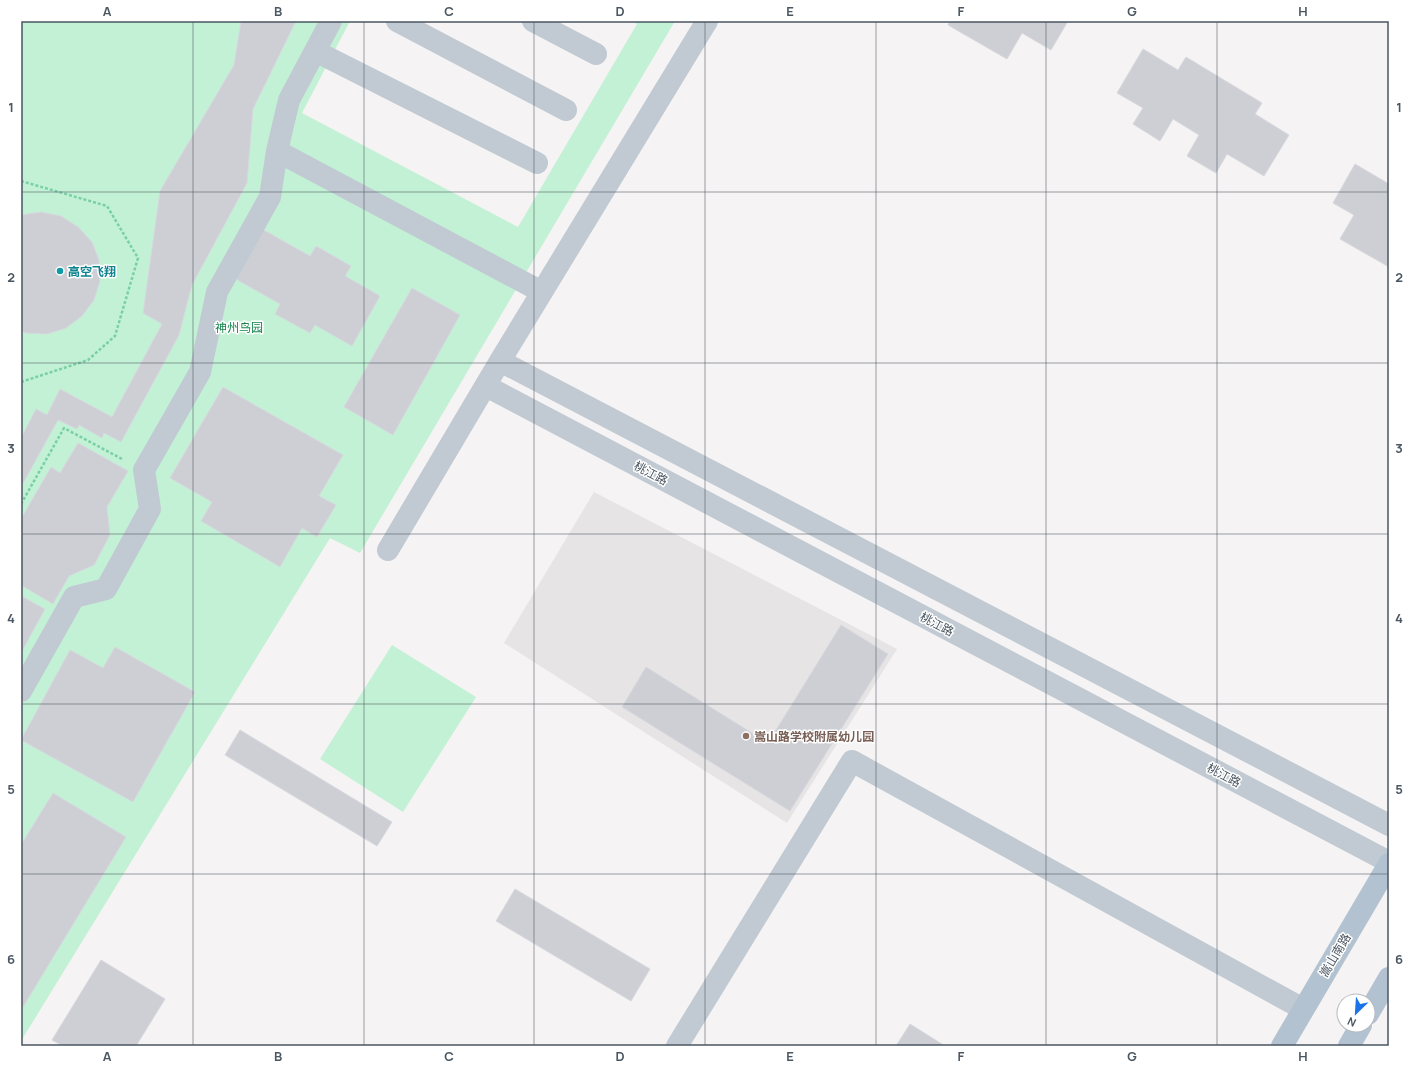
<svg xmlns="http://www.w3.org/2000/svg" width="1410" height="1067" font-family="Manrope,'Noto Sans SC',sans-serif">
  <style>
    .education { fill: #e6e4e5 }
    .green { fill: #c3f1d5 }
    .building { fill: #cdcfd5; stroke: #d7d9de }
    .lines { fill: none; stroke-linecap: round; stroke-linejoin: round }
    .path { stroke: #7ad0a6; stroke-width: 2.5; stroke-dasharray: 3 2; stroke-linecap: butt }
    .minor { stroke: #c1cad2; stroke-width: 22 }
    .major { stroke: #b3c2d1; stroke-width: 22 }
    .grid { fill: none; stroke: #4a5661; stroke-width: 1; stroke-opacity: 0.55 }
    .culture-dot { fill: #0f9aa8; stroke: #fff; stroke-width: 1.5 }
    .education-dot { fill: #8d6e63; stroke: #fff; stroke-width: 1.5 }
    .labels { text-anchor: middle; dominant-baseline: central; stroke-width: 3; stroke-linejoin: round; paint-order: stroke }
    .culture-label { font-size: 12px; font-weight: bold; fill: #0d838f; stroke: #fff; text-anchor: start }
    .park-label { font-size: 12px; fill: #17864f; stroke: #fff }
    .street-label { font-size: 12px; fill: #4a5661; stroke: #fff }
    .education-label { font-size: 12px; font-weight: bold; fill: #785e54; stroke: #fff; text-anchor: start }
    .neatline { fill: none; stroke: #4a5661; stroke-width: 1.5 }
    .grid-label { font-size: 13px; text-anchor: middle; font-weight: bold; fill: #4a5661 }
  </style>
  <rect width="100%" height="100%" fill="#f5f3f3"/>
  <path class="education" d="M594 492 897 649 787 823 504 643Z"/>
  <path class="green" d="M21 21H350L302 113 518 227 637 24 632 21H675L360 553 330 538 21 1041Z
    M392 645 476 697 403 812 320 759Z"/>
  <path class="building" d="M241 21H296L253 109 247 183 192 285 179 335 121 442 104 433 102 438 79 425 77 429 58 420 21 487V438L36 409 47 415 60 389 112 417 162 324 143 313 160 191 234 65Z
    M950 21H1068L1051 50 1022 33 1007 59 948 25Z
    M1143 49 1178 70 1186 57 1262 103 1255 114 1289 135 1264 176 1227 154 1216 173 1187 156 1199 135 1173 119 1160 141 1133 124 1143 108 1117 93Z
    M1355 164 1389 184V267L1340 239 1354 215 1333 203Z
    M41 212 61 216 78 227 92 242 99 260 100 281 94 300 82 316 66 328 47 334 26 333 21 331V215Z
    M262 229 310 256 316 246 351 266 345 276 380 296 352 346 315 325 310 333 275 314 280 304 234 278Z
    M412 288 460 315 393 435 344 407Z
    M223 387 343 455 319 496 336 505 317 537 302 528 280 567 201 521 212 502 170 478Z
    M78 443 128 471 107 507 110 535 94 565 69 576 53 604 21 585V519L51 467 60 473Z
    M21 596 45 609 21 653Z
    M841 625 888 654 790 811 622 707 646 667 768 743Z
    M115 647 195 692 133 802 21 740 70 650 103 668Z
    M240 730 392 822 377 846 225 755Z
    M53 793 126 837 23 1007 21 1005V845Z
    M515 889 650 969 631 1001 496 921Z
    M101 960 165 999 136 1046H63L52 1040Z
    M910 1024 945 1046H896Z"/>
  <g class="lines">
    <path class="path" d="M21 181 107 206 138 258 115 336 88 360 21 382
      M21 504 64 428 122 459"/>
    <path class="minor" d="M397 21 566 110
      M533 21 596 54
      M315 51 537 163
      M277 151 542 292
      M500 361 1389 825
      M486 386 1389 862
      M388 550 500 361 707 21
      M21 691 74 597 106 589 150 509 144 470 200 372 217 292 270 197 277 151 289 100 331 21
      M677 1046 852 761 1303 1009"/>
    <path class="major" d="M1368 1014 1389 978
      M1282 1046 1389 864
      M1349 1046 1361 1025"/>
  </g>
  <path class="grid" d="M193 21V1046M364 21V1046M534 21V1046M705 21V1046M876 21V1046M1046 21V1046M1217 21V1046M21 192H1389M21 363H1389M21 534H1389M21 704H1389M21 874H1389"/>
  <circle class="culture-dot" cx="60" cy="271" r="4"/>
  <circle class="education-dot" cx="746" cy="736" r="4"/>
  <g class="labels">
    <g class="culture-label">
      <text x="68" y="271">高空飞翔</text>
    </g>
    <g class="park-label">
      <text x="239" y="327">神州鸟园</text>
    </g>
    <g class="street-label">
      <text transform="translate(651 473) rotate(28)">桃江路</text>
      <text transform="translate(937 624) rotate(28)">桃江路</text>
      <text transform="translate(1224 775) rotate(28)">桃江路</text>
      <text transform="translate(1335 955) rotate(-59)">嵩山南路</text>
    </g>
    <g class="education-label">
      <text x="754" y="736">嵩山路学校附属幼儿园</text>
    </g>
  </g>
  <rect width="1410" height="1067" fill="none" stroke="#ffffff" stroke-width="44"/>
  <g transform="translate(1356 1013) rotate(205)"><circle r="19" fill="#ffffff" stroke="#b7bbc0"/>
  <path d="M0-3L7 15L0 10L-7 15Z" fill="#1a73e8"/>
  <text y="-6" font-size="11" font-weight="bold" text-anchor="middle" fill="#4a5661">N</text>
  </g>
  <rect x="22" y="22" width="1366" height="1023" class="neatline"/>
  <g class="grid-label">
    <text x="107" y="16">A</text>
    <text x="278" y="16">B</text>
    <text x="449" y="16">C</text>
    <text x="620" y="16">D</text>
    <text x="790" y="16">E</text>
    <text x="961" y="16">F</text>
    <text x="1132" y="16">G</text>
    <text x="1303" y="16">H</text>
    <text x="11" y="112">1</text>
    <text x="1399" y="112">1</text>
    <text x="11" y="282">2</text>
    <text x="1399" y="282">2</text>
    <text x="11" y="453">3</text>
    <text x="1399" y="453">3</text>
    <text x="11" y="623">4</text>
    <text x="1399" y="623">4</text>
    <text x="11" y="794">5</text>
    <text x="1399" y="794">5</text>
    <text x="11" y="964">6</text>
    <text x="1399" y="964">6</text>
    <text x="107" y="1061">A</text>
    <text x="278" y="1061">B</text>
    <text x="449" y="1061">C</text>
    <text x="620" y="1061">D</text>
    <text x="790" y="1061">E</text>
    <text x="961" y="1061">F</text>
    <text x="1132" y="1061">G</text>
    <text x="1303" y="1061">H</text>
  </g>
</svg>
